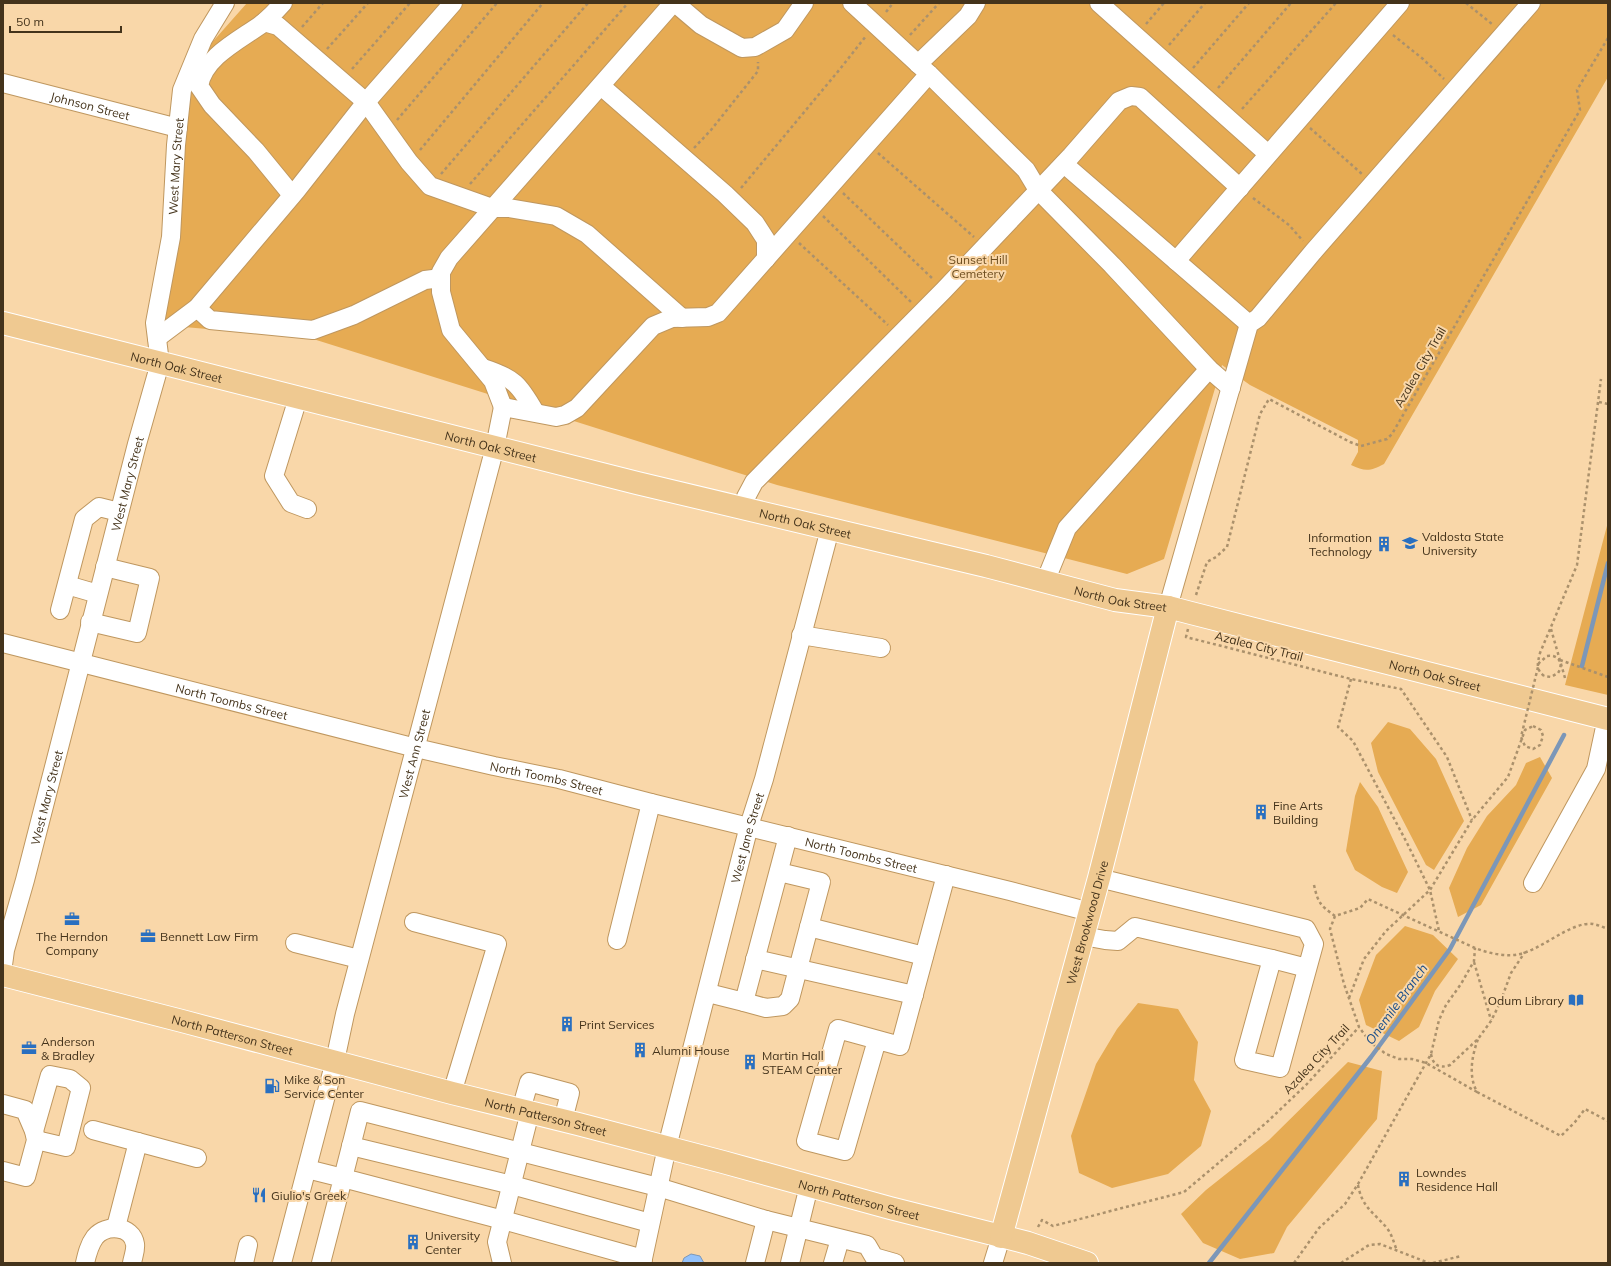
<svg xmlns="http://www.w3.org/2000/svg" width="1611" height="1266" font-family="Mulish,sans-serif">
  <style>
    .green { fill: #e6ab53 }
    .water { fill: #94c2fb; stroke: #7c97b8 }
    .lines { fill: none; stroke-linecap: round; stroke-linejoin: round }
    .stream { stroke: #7c97b8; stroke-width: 4.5 }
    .minor-casing { stroke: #bf975f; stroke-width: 20 }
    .major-casing { stroke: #fff; stroke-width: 24 }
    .path { stroke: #ab916c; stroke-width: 2.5; stroke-dasharray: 3 3; stroke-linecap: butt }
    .minor { stroke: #fff; stroke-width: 18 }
    .major { stroke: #efc991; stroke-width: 22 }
    .path-bridge { stroke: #ab916c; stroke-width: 2.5; stroke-dasharray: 3 3; stroke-linecap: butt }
    .labels { text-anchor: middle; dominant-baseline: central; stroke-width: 4; stroke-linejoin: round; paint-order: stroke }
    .street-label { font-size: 12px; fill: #44331b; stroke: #f9d7a9 }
    .park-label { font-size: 12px; fill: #6e4e20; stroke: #f9d7a9 }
    .poi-label { font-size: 12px; fill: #44331b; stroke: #f9d7a9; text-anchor: start }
    .water-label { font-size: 13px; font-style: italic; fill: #1a4e8a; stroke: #f9d7a9 }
  </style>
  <rect width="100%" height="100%" fill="#f9d7a9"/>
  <path class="green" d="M247 3H1608V77L1384 464C1371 471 1365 472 1351 465L1358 452V440L1250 385 1222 365 1164 559 1127 574 777 485 310 338 161 325 178 228 190 90 208 47Z
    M1608 522V695L1565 685Z
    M1388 722 1410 729 1436 759 1464 821 1434 870 1426 865 1378 772 1371 743Z
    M1540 757 1552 778 1481 905 1458 917 1449 888 1467 848 1487 816 1516 785 1526 763Z
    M1360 782 1378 807 1408 872 1397 893 1382 887 1355 870 1346 851 1355 796Z
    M1405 926 1433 935 1458 959 1435 991 1419 1027 1399 1041 1366 1025 1359 1000 1376 955Z
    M1138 1003 1178 1009 1198 1042 1194 1080 1211 1111 1201 1146 1168 1174 1112 1188 1079 1173 1071 1136 1096 1064 1117 1029Z
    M1348 1062 1382 1071 1377 1119 1287 1227 1274 1253 1240 1259 1203 1243 1181 1214 1206 1190 1269 1140Z"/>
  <path class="water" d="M691 1254 700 1256 704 1263H682L684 1258Z"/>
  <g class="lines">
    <path class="stream" d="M1582 666 1608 563
      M1209 1263 1371 1057 1450 949 1564 735"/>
    <g class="minor-casing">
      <g id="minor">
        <path d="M283 3C277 10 270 17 263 23 242 39 204 56 199 86L212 105 256 151 292 195"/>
        <path d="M675 3 701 25 742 48 755 47 785 30 804 3"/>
        <path d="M1099 3 1268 154"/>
        <path d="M264 22 278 26 366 102 409 162 430 186 492 208H509L556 216 587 234 682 318"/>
        <path d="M918 64 968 16 976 3"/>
        <path d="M929 74 1026 170 1038 190 1112 265 1209 369 1231 388"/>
        <path id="s1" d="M3 83 178 128"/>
        <path d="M601 86 725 194 755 223 766 240V259"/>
        <path d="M1064 164 1249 324"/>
        <path d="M1176 261 1400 3"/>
        <path d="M197 308 210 320 313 330 354 315 425 280 441 278"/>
        <path d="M157 338 197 308 296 191 366 102 453 3"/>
        <path d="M483 368C514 378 519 384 535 412"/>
        <path d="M298 398 274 476 291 503 307 509"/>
        <path d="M503 407 493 381 451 330 441 292V272L449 258 673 3"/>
        <path d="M743 508 746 497 754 482 944 290 1071 156 1119 101 1131 96 1140 97 1240 188"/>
        <path d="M1045 582 1067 528 1209 369"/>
        <path d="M67 585 98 594"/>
        <path d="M1168 607 1249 324 1258 318 1313 252 1531 3"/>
        <path d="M60 610 84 519 99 507 119 512"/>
        <path d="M90 622 137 633 150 578 105 567"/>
        <path d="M801 635 881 648"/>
        <path id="s2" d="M3 643 416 748 494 766 559 779 651 803 1010 891 1090 912"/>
        <path d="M779 872 821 882 809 927 924 956"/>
        <path d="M1533 883 1596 769 1607 718"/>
        <path d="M414 922 497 944 452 1093"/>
        <path d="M1083 936 1105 940 1118 941 1135 927 1272 959 1244 1060 1280 1068 1314 944 1306 929 1099 878"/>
        <path d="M617 940 651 803"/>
        <path d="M295 943 359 959"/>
        <path d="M755 959 914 995"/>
        <path d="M1272 959 1307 968"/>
        <path id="s3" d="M3 965 5 950 25 880 137 444 160 363 155 323 171 237 176 145 182 90 203 39 225 3"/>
        <path d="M708 993 744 1002 788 836"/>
        <path d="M744 1002 766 1008 783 1006 790 999 809 927"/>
        <path d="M877 1040 845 1151 806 1141 838 1029 900 1046 946 875"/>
        <path d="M3 1104 25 1110 34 1131 36 1140 26 1177 3 1171"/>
        <path d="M521 1110 529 1082 570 1093 563 1120"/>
        <path d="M93 1130 197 1158"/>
        <path d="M34 1131 50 1075 70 1079 81 1088 66 1147 36 1140"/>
        <path d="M351 1146 512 1185 650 1223"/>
        <path d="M307 1169 343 1178 321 1263"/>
        <path d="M116 1227 138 1142"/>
        <path d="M643 1259 503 1220 343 1178 360 1111 658 1187 766 1220 867 1245 874 1257 895 1263"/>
        <path d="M85 1263C87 1254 89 1245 95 1237 106 1224 132 1225 135 1244 136 1250 133 1257 132 1263"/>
        <path d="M244 1263 248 1245"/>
        <path id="s4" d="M282 1263 335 1061 345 1014 495 447 503 407 556 417 565 415 577 408 653 326 672 318 708 317 718 313 929 74 852 3"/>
        <path d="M502 1263 497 1242 530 1112"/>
        <path id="s5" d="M642 1263 667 1147 749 826 764 779 830 529"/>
        <path d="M755 1263 766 1220"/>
        <path d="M790 1263 809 1186"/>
        <path d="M833 1263 840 1239"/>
        <path d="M993 1263 1001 1237"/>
      </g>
    </g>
    <g class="major-casing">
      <g id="major">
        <path id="s6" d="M3 323 637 483 986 566 1115 600 1168 607 1191 613 1608 719"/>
        <path id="s7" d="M3 975 182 1021 452 1093 578 1124 723 1162 890 1208 1028 1243 1087 1263"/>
        <path id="s8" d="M1001 1237 1099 878 1168 607"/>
      </g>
    </g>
    <path class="path" d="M1466 3 1492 24
      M886 12 893 3
      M1146 24 1164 3
      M302 27 323 3
      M910 35 939 3
      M1393 35 1423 59 1444 79
      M1169 45 1205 3
      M327 49 368 3
      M1193 68 1249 3
      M352 69 410 3
      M1218 88 1291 3
      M1242 109 1336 3
      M397 120 497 3
      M1310 128 1362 174
      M694 148 711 130 758 71V62
      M420 150 543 3
      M878 153 974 237
      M441 174 588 3
      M470 184 628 3
      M741 188 840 69 866 36
      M843 193 934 280
      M1253 198 1289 225 1303 241
      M823 216 911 302
      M799 243 888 325
      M1599 402 1608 404
      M1196 595 1207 562 1216 557 1227 547 1260 414 1269 399 1350 442 1361 446 1387 439 1392 434 1580 110 1577 90 1608 38
      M1188 629 1186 637 1351 679 1401 689 1447 757 1472 820
      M1551 629 1565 678
      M1560 660 1608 677
      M1544 676C1535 669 1538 662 1540 653L1577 565 1601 379
      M1351 679 1338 727 1353 741 1407 843 1430 890 1439 931
      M1314 885C1318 903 1320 905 1335 916L1360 908 1368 899 1475 948C1488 953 1501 956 1515 955 1540 952 1570 921 1593 924 1598 925 1603 927 1608 929
      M1335 916 1330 929 1344 984 1359 1027 1370 1042 1386 1054 1399 1059H1412L1426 1063 1477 1092C1468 1075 1472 1056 1478 1039
      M1474 962 1491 1020
      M1349 998 1364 959 1386 931 1430 890 1472 820 1508 777 1525 730 1533 726
      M1431 1054C1433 1065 1439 1069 1450 1065L1478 1039 1491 1021 1500 1003 1511 973 1525 952
      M1477 1092 1561 1136 1575 1122 1585 1109 1608 1121
      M1358 1185C1362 1207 1373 1212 1387 1228 1392 1235 1394 1243 1397 1251
      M1038 1227 1042 1220 1053 1226 1184 1192 1266 1123 1306 1085 1359 1027
      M1294 1263 1319 1228 1345 1204 1358 1184 1431 1054 1439 1020 1446 1005 1461 984 1474 961 1475 948
      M1341 1263 1369 1245 1380 1244 1429 1263
      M1433 1263 1461 1256"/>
    <use href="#minor" class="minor"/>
    <use href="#major" class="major"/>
    <path class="path-bridge" d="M1533 726 1541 730 1543 736 1540 745 1533 749 1525 746 1521 737 1539 663 1547 656C1559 654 1564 664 1558 673L1551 677 1544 676"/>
  </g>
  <defs>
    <g id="university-bare" transform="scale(1.2)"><path d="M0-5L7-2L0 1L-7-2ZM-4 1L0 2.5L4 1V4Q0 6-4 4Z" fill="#296fc0" stroke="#f9d7a9" stroke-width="2.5" paint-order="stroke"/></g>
    <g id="building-bare" transform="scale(1.2)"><path d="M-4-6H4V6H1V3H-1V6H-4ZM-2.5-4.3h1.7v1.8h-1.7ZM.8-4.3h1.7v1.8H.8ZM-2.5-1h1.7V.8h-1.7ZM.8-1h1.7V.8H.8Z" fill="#296fc0" stroke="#f9d7a9" stroke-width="2.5" paint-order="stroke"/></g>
    <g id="office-bare" transform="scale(1.2)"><path d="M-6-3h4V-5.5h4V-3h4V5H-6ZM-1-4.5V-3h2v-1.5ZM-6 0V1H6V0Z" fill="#296fc0" stroke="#f9d7a9" stroke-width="2.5" paint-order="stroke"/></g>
    <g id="library-bare" transform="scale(1.2)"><path d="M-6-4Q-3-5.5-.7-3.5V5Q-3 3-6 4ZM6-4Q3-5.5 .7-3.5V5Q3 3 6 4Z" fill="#296fc0" stroke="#f9d7a9" stroke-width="2.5" paint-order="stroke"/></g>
    <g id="fuel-bare" transform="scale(1.2)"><path d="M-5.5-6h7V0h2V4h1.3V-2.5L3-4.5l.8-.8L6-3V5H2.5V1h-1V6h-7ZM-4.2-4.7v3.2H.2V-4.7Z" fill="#296fc0" stroke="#f9d7a9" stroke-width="2.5" paint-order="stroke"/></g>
    <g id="restaurant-bare" transform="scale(1.2)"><path d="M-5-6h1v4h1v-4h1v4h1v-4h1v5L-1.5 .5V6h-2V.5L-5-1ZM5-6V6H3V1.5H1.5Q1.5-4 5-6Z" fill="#296fc0" stroke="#f9d7a9" stroke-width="2.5" paint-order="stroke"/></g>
  </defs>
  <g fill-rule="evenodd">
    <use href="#university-bare" x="1410" y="543"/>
    <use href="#building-bare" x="1384" y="544"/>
    <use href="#building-bare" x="1261" y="812"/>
    <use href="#office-bare" x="72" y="919"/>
    <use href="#office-bare" x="148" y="936"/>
    <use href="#library-bare" x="1576" y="1000"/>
    <use href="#building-bare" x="567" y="1024"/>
    <use href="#office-bare" x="29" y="1048"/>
    <use href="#building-bare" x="640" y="1050"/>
    <use href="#building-bare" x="750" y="1062"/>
    <use href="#fuel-bare" x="272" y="1086"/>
    <use href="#building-bare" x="1404" y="1179"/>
    <use href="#restaurant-bare" x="259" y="1195"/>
    <use href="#building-bare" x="413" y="1242"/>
  </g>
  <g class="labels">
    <g class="street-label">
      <text stroke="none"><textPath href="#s1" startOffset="90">Johnson Street</textPath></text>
      <text stroke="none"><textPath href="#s3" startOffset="821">West Mary Street</textPath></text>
      <text stroke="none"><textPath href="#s6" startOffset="179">North Oak Street</textPath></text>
      <text transform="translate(1420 367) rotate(-60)">Azalea City Trail</text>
      <text stroke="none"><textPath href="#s6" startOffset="503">North Oak Street</textPath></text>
      <text stroke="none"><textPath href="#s3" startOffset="497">West Mary Street</textPath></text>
      <text stroke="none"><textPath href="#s6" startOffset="827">North Oak Street</textPath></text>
      <text stroke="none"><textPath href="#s6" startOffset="1151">North Oak Street</textPath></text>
      <text transform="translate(1259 646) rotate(14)">Azalea City Trail</text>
      <text stroke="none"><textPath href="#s6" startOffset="1475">North Oak Street</textPath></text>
      <text stroke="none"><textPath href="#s2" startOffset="236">North Toombs Street</textPath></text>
      <text stroke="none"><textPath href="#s4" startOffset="526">West Ann Street</textPath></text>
      <text stroke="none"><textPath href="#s2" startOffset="560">North Toombs Street</textPath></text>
      <text stroke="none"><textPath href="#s3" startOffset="173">West Mary Street</textPath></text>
      <text stroke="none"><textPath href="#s5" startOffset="438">West Jane Street</textPath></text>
      <text stroke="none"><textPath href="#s2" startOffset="884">North Toombs Street</textPath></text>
      <text stroke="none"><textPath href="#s8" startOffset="326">West Brookwood Drive</textPath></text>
      <text stroke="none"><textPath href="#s7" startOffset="237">North Patterson Street</textPath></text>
      <text transform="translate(1316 1059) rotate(-47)">Azalea City Trail</text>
      <text stroke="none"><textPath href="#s7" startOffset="561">North Patterson Street</textPath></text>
      <text stroke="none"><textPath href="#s7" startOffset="885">North Patterson Street</textPath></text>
    </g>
    <g class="park-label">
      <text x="978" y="259">Sunset Hill<tspan x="978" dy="14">Cemetery</tspan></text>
    </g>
    <g class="poi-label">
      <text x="1422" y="536">Valdosta State<tspan x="1422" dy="14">University</tspan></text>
      <text x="1372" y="537" text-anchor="end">Information<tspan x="1372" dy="14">Technology</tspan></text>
      <text x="1273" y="805">Fine Arts<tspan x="1273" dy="14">Building</tspan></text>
      <text x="72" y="936" text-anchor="middle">The Herndon<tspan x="72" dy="14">Company</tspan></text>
      <text x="160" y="936">Bennett Law Firm</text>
      <text x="1564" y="1000" text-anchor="end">Odum Library</text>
      <text x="579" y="1024">Print Services</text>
      <text x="41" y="1041">Anderson<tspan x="41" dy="14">&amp; Bradley</tspan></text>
      <text x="652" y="1050">Alumni House</text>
      <text x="762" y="1055">Martin Hall<tspan x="762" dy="14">STEAM Center</tspan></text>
      <text x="284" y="1079">Mike &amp; Son<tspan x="284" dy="14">Service Center</tspan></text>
      <text x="1416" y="1172">Lowndes<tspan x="1416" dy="14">Residence Hall</tspan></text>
      <text x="271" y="1195">Giulio's Greek</text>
      <text x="425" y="1235">University<tspan x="425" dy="14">Center</tspan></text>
    </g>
    <g class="water-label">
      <text transform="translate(1396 1004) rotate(-54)">Onemile Branch</text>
    </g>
  </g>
  <rect width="1611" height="1266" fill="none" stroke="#44331b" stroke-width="8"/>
  <path d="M10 26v6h111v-6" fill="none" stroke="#44331b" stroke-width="2"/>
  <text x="16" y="26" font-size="12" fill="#44331b" stroke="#f9d7a9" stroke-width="3" paint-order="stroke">50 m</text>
</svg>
